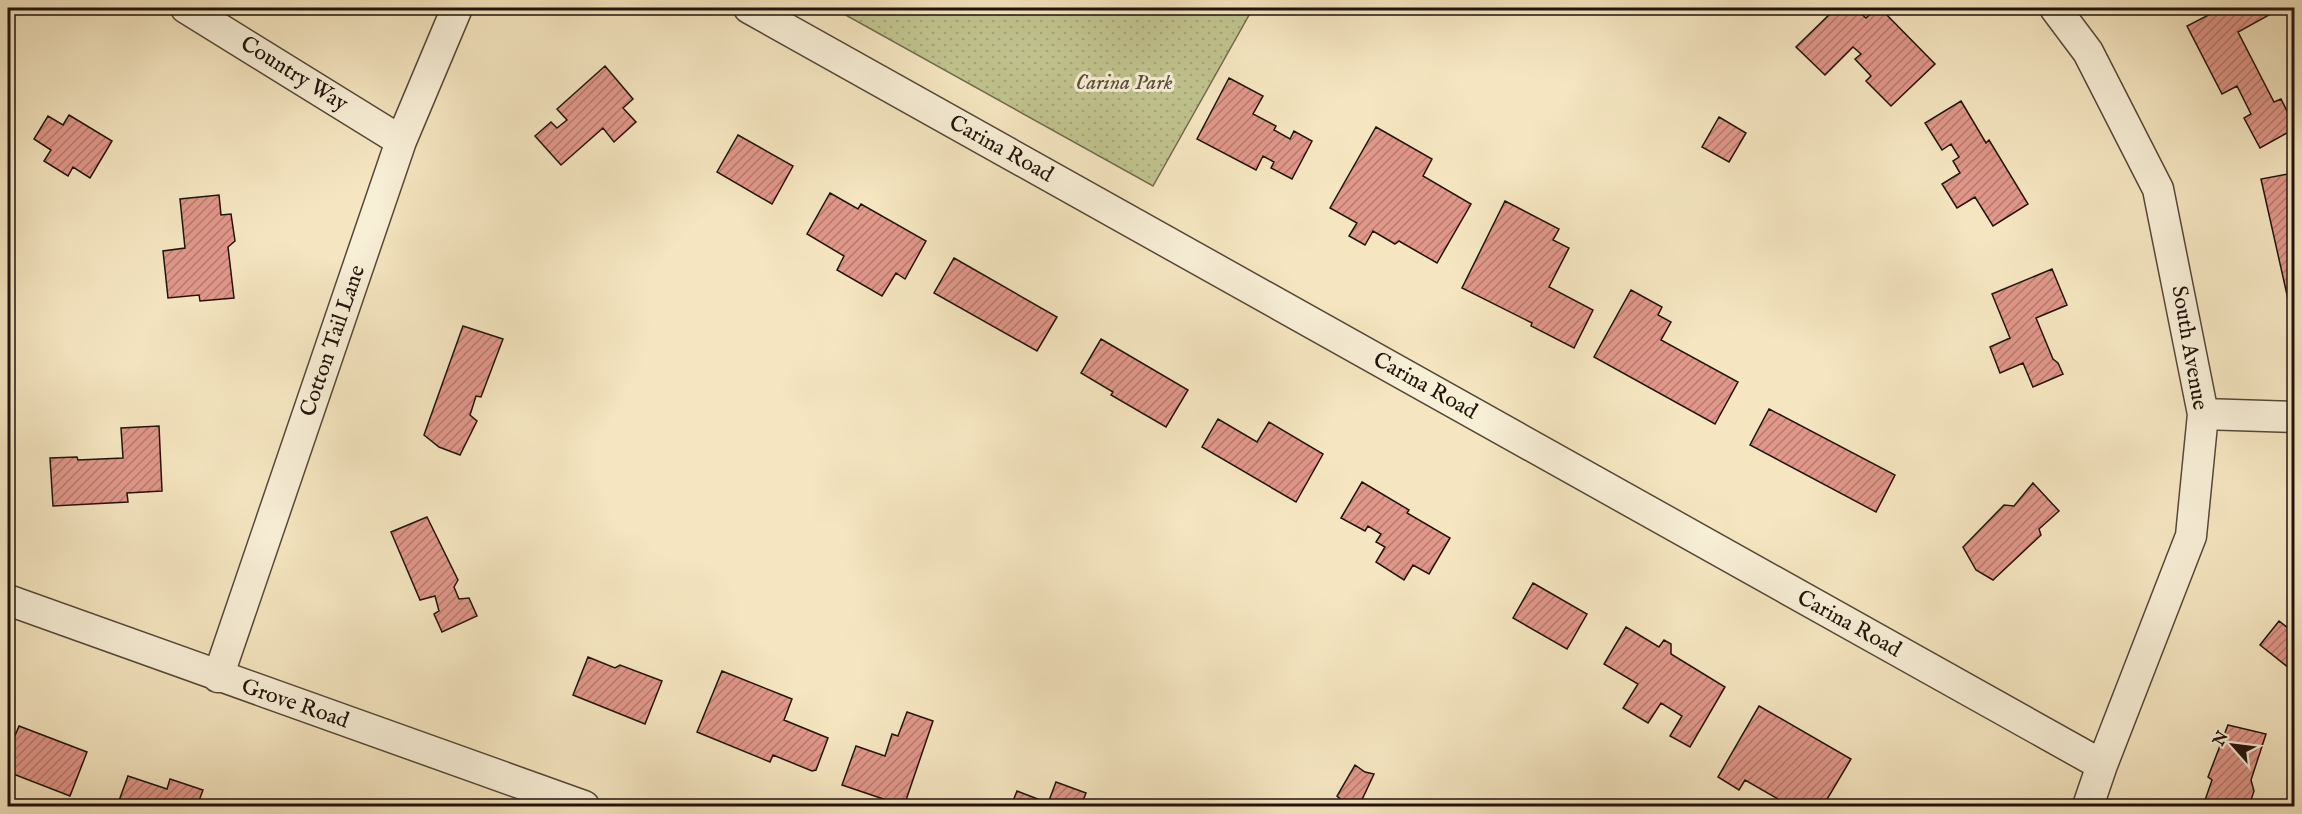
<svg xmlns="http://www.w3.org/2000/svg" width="2302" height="814" font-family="'IM FELL English',serif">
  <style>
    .park { fill: url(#park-dots); stroke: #716b4d; stroke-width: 1.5 }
    .building { fill: url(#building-hatch); stroke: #21130b; stroke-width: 1.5 }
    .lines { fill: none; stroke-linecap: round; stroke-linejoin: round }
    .street-casing { stroke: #564838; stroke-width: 33 }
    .street { stroke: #f8efd7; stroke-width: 30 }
    .labels { text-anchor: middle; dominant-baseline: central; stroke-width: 6; stroke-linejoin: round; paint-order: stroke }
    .street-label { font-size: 22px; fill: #21130b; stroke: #f8efd7 }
    .park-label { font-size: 22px; font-style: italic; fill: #595139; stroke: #f8efd7 }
  </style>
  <defs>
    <pattern id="park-dots" width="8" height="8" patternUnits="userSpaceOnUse" patternTransform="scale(1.5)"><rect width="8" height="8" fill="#c1c38f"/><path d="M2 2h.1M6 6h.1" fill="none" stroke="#a6a77a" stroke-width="1.8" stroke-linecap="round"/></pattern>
    <pattern id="building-hatch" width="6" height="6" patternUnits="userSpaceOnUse" patternTransform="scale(1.5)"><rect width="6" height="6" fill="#e1978a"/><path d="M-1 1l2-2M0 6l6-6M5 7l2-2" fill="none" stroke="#b67a6f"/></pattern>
  </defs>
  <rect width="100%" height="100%" fill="#f5e6c1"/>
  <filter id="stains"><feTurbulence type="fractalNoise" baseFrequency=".00333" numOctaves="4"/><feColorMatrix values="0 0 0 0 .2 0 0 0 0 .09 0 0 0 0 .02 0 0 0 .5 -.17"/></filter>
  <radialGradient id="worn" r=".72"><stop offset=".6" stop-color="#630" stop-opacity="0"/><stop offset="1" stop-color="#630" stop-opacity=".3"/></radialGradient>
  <path class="park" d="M833 8H1253L1153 186Z"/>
  <path class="building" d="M1836 8H1855L1866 18 1877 8H1880L1935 64 1891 106 1866 81 1871 76 1855 59 1861 54 1853 47 1825 75 1796 47Z
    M2222 8H2265L2269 15 2238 32 2274 102 2281 99 2294 125V129L2260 148 2244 118 2251 114 2237 86 2222 94 2187 26Z
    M605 66 633 99 623 108 636 122 614 142 603 128 561 165 535 136 551 122 557 128 567 120 557 109Z
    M1229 78 1263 96 1253 114 1276 126 1274 130 1290 139 1294 131 1312 141 1292 179 1271 168 1274 162 1263 156 1256 170 1197 139Z
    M1961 101 1986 143 1989 140 2028 204 1993 226 1975 197 1957 208 1942 184 1960 173 1953 161 1959 157 1951 144 1942 150 1925 123Z
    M69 115 112 141 90 178 73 167 68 176 44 161 51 150 34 139 48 116 63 125Z
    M1719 117 1746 133 1729 162 1702 147Z
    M1376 127 1432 159 1423 176 1471 204 1437 263 1399 241 1395 244 1373 231 1365 245 1349 236 1357 223 1330 208Z
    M738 135 793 166 772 204 717 172Z
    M2294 173V326L2261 179Z
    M830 193 858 209 861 204 926 241 905 279 896 273 882 296 837 270 844 256 807 234Z
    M219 195 221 215 231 214 235 241 228 247 234 298 200 301 199 295 168 298 163 251 185 248 180 199Z
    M1505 201 1559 229 1553 240 1569 248 1549 287 1593 310 1574 348 1531 326 1532 323 1462 288Z
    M954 258 1057 317 1037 351 934 293Z
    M2052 269 2067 305 2036 318 2053 359 2058 363 2063 374 2033 387 2023 363 2000 373 1990 347 2010 338 1992 294Z
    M1631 290 1662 307 1658 315 1671 322 1661 340 1738 382 1715 424 1594 357Z
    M463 326 503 339 481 397 476 396 470 415 477 421 460 455 439 447 424 435Z
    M1101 339 1188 390 1166 427 1111 395 1113 392 1081 373Z
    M1769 409 1895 475 1876 512 1750 445Z
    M1218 419 1257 442 1269 422 1323 454 1296 502 1202 447Z
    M159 426 162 491 127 493 128 502 53 506 50 458 77 457 78 460 123 458 121 428Z
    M1362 482 1409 510 1407 513 1450 538 1429 574 1413 565 1404 580 1376 562 1385 547 1376 542 1381 534 1368 526 1365 531 1341 518Z
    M2033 483 2059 511 2039 529 2041 535 1993 580 1976 570 1963 547 2004 505 2014 506Z
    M427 517 458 580 454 587 459 599 469 598 477 616 442 632 434 614 439 611 435 596 420 600 391 532Z
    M1533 583 1587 614 1567 649 1513 618Z
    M2294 620V672L2260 645 2279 621 2288 628Z
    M1626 627 1659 647 1664 640 1671 644V654L1725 687 1690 747 1670 736 1682 716 1661 703 1648 723 1623 708 1638 684 1604 664Z
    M588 657 615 668 620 665 662 681 645 724 573 695Z
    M722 671 792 699 784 720 828 738 816 770 812 771 773 755 770 762 697 732Z
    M1759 706 1851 759 1823 806H1790L1745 780 1739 790 1718 777Z
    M907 712 933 721 904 806 842 785 856 746 885 756 892 734 898 736Z
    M2228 725 2266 734 2251 780 2254 791 2249 806H2203L2212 780 2208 777Z
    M19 726 87 752 70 796 8 772V735L14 738Z
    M1355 765 1365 772 1374 774 1359 806H1348L1337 796Z
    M128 776 167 789 170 779 203 790 197 806H117Z
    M1056 782 1086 793 1081 806H1011L1017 791 1048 803Z"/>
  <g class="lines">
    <g class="street-casing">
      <path id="street" d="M186 8 401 141
        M749 8 2102 765
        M2055 8 2088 52 2158 189 2203 414 2191 536 2102 765 2088 806
        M2203 414 2294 417
        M8 600 584 806
        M218 677 401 141 457 8"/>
    </g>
    <use href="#street" class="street"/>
  </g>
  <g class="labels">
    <g class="street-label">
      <text transform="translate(294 74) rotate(32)">Country Way</text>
      <text transform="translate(1001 149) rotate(29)">Carina Road</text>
      <text transform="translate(333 341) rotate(-71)">Cotton Tail Lane</text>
      <text transform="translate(2189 348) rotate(80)">South Avenue</text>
      <text transform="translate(1425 386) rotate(29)">Carina Road</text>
      <text transform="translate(1849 624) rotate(29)">Carina Road</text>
      <text transform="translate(295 704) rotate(19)">Grove Road</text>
    </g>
    <g class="park-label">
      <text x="1124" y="83">Carina Park</text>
    </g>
  </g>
  <rect width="2302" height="814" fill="none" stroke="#f5e6c1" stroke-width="30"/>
  <rect x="9" y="9" width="2284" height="796" fill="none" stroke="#21130b" stroke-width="3"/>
  <rect x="15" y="15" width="2272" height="784" fill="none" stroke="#21130b" stroke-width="1.5"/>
  <g transform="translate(2233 745) rotate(298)" stroke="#f8efd7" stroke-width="4.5" paint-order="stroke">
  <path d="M0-4.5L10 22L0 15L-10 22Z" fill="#21130b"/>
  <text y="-9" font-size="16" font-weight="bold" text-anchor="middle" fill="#21130b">N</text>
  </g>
  <rect width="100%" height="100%" filter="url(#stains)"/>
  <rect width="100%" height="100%" fill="url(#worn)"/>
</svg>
